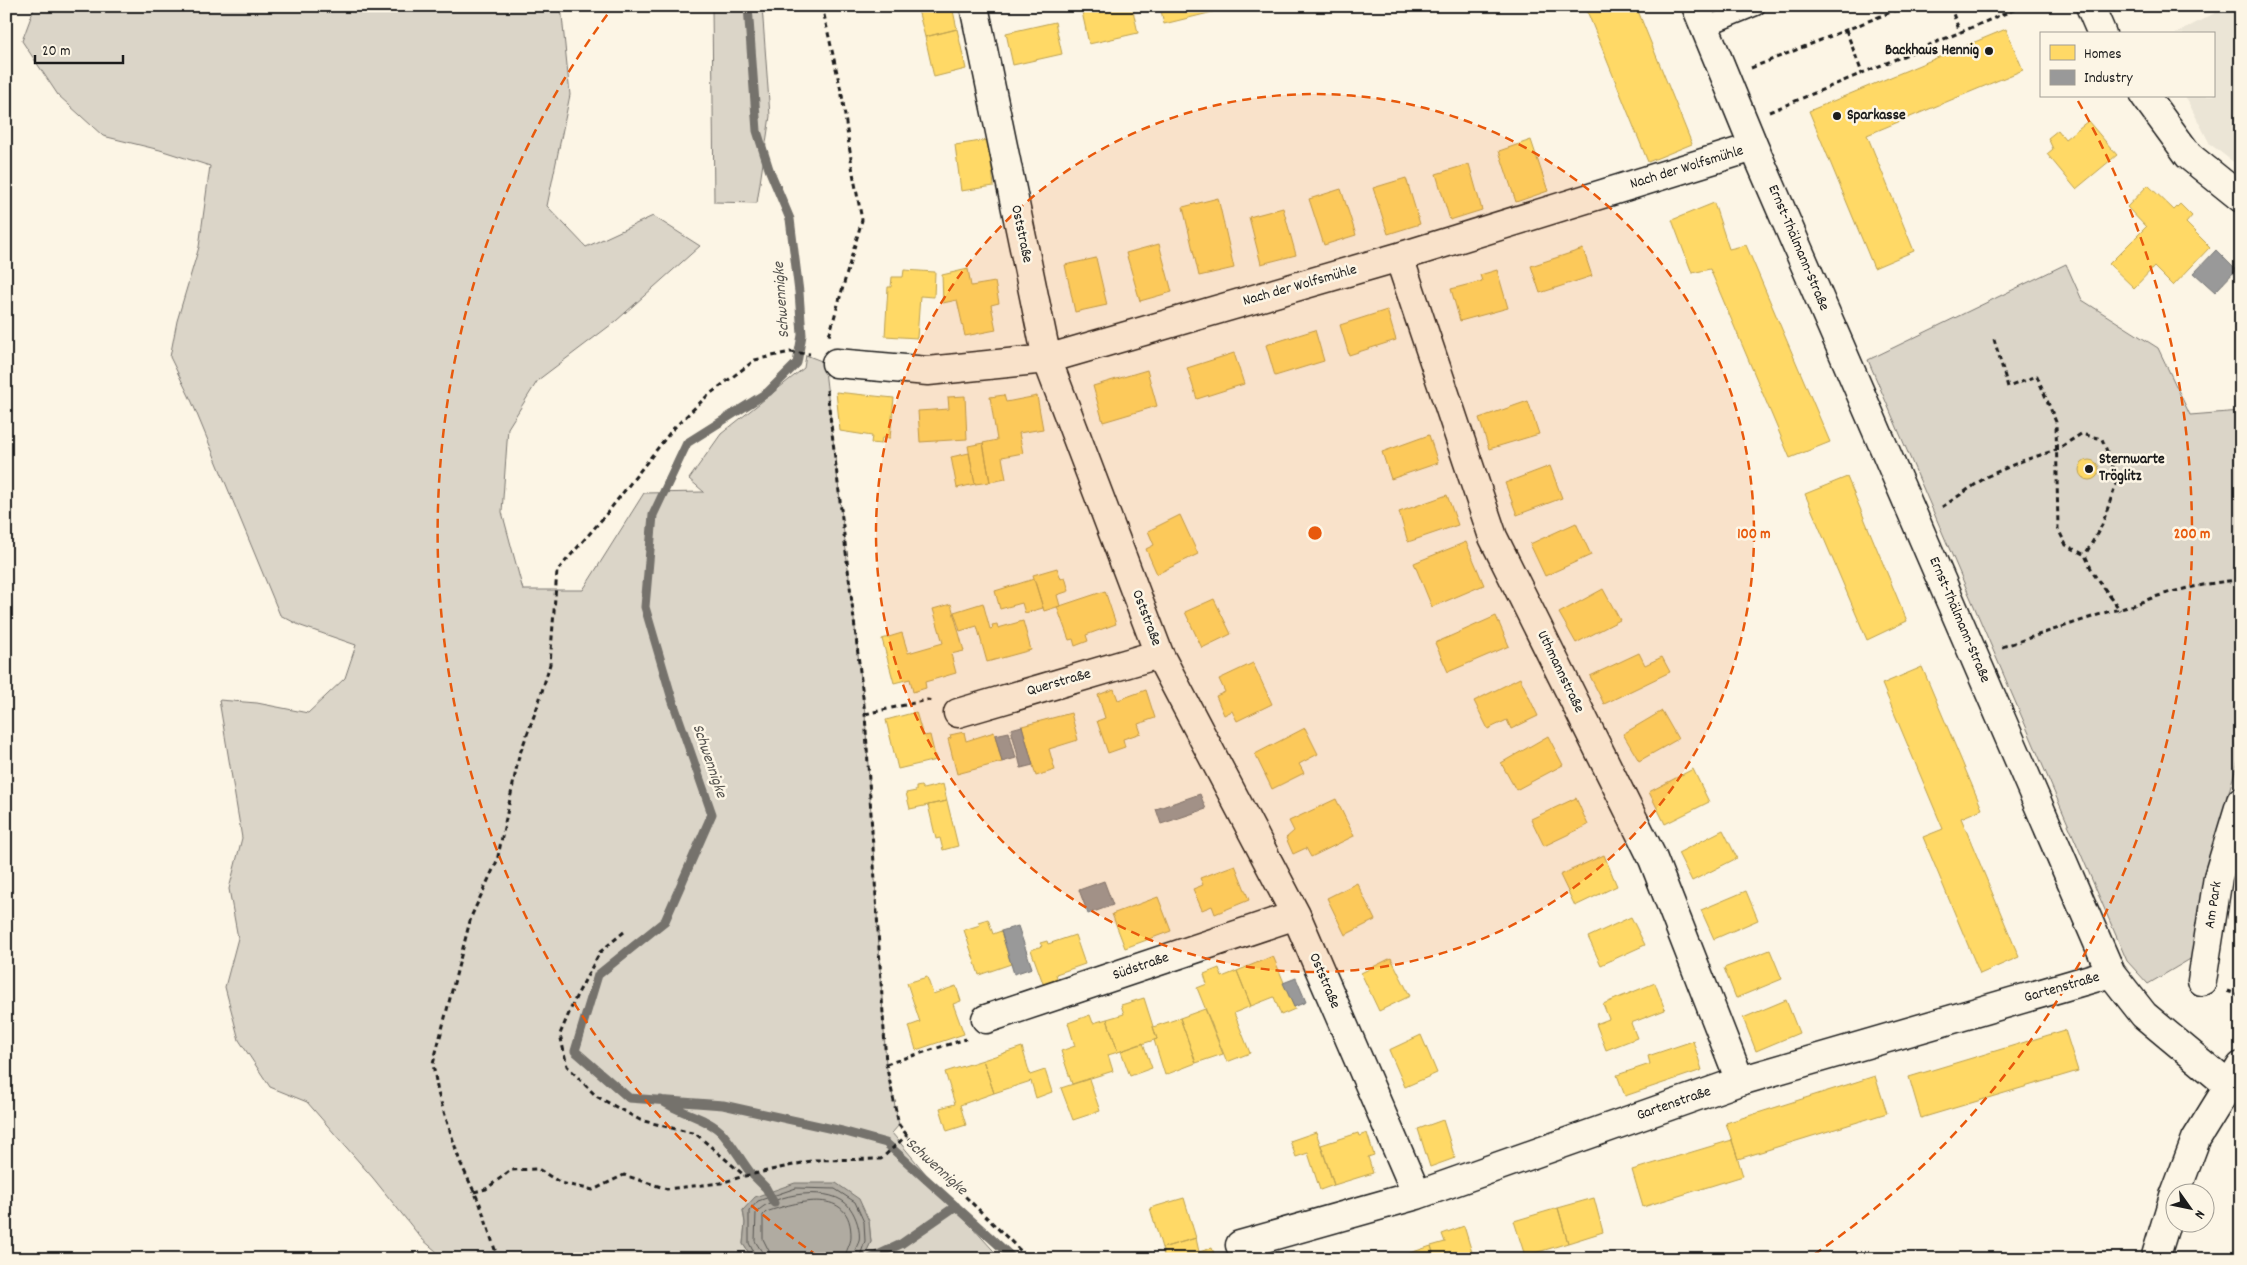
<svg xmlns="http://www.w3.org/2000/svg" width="2247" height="1265" font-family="Dekko,sans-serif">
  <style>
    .built { fill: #ebe5d6 }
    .green { fill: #dbd5c8; stroke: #7c7872 }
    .water { fill: #b0aba1; stroke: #75726c }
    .homes { fill: #ffd966; stroke: #bba050 }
    .industry { fill: #999; stroke: #747474 }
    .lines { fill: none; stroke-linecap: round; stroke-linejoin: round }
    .shore { stroke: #575551; stroke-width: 1 }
    .stream { stroke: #75726c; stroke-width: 9 }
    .lane-casing { stroke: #1c1c1c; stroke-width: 21 }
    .street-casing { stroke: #1c1c1c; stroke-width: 31 }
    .secondary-casing { stroke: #1c1c1c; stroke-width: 31 }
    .path { stroke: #1c1c1c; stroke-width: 3; stroke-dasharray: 5 4; stroke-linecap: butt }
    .lane { stroke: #fcf5e5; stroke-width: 18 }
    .street { stroke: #fcf5e5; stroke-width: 28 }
    .secondary { stroke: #fcf5e5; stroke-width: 28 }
    .ring { fill: none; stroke: #e8590c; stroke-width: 2.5; stroke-dasharray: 9 6 }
    .poi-dot { fill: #1c1c1c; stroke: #fcf5e5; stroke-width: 2 }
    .labels { text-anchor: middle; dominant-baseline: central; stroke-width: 5; stroke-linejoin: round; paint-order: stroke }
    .poi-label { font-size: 15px; font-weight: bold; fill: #1c1c1c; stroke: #fcf5e5; text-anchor: start }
    .street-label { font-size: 15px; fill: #1c1c1c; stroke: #fcf5e5 }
    .water-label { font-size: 16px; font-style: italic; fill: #575551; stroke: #fcf5e5 }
    .centre { fill: #e8590c; stroke: #fcf5e5; stroke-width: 2.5 }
    .ring-label { font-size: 15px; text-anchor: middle; font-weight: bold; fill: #e8590c; stroke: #fcf5e5; stroke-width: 5; stroke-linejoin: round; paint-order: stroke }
  </style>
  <rect width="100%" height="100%" fill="#fcf5e5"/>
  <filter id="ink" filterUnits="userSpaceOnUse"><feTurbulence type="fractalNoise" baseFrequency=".02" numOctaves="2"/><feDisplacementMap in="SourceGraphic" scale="10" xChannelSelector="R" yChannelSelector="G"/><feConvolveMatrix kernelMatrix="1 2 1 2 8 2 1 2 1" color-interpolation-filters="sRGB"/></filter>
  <g filter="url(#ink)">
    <path class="built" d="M2228 6H2241V168L2210 144 2185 96H2213V34H2175Z"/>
    <path class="green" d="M35 6H561L570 95 547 206 586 247 653 216 700 246 616 321 538 380 508 428 502 512 523 590H583L644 493 704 492 689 479 721 434 804 368 806 355 824 362 865 714 886 1064 899 1125 892 1133 945 1197 1001 1259H863L871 1242 869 1221 743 1210 745 1223 743 1244 753 1259H445L422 1239 373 1178 307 1102 270 1087 239 1040 225 987 238 938 229 889 242 838 219 700 257 703 308 713 345 678 356 645 301 626 280 615 192 402 170 357 177 321 199 247 210 166 160 150 103 136 58 95 22 41Z
      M712 6H762L770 116 757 203 714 202Z
      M2066 264 2082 300 2158 348 2190 415 2241 411V751L2204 876 2192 958 2148 984 2127 961 1868 360Z"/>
    <path class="water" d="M795 1183H836L859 1199 869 1221 871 1242 863 1259H753L743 1244 745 1223 743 1210 755 1197Z"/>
    <path class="homes" d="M917 6H952L957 29 925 37Z
      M1106 6H1132L1138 33 1089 44 1082 12Z
      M1160 6H1212L1213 12 1164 24Z
      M1585 6H1636L1692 144 1648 162Z
      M1055 22 1062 54 1013 65 1006 33Z
      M957 29 966 69 934 77 925 37Z
      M2006 29 2023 70 1867 135 1914 251 1874 268 1809 111Z
      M2088 121 2117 155 2076 189 2047 154 2053 149 2048 138 2058 130 2065 139Z
      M988 140 994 186 961 191 955 145Z
      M1531 140 1548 191 1516 202 1499 151Z
      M1469 164 1482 210 1450 220 1436 174Z
      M1406 178 1420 224 1388 234 1373 188Z
      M2148 185 2174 210 2180 204 2192 216 2186 223 2210 247 2173 286 2154 267 2134 288 2109 264 2146 227 2127 207Z
      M1341 189 1356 235 1324 245 1309 199Z
      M1218 198 1234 268 1199 276 1183 207Z
      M1714 203 1729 249 1746 245 1830 442 1790 458 1710 269 1692 273 1672 220Z
      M1283 208 1296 255 1261 264 1249 217Z
      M1159 244 1172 292 1140 301 1126 253Z
      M1583 249 1592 276 1540 293 1531 266Z
      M1096 258 1107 305 1075 312 1065 265Z
      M968 269 971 286 995 282 999 303 991 305 996 330 965 336 957 300 943 303 942 275Z
      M904 270 935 272 934 297 920 296 917 338 885 336 888 287H891L892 277H903Z
      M1497 270 1508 308 1460 321 1451 289 1482 281 1480 275Z
      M1387 310 1396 340 1349 355 1340 325Z
      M1315 330 1324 361 1275 376 1266 345Z
      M1234 353 1244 384 1197 399 1187 368Z
      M1147 370 1157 406 1103 422 1093 386Z
      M836 392 894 398 890 438H882L881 444 871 443 872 436 840 431Z
      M1004 395 1006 402 1037 396 1043 429 1019 433 1023 453 1002 457 1006 479 990 482 983 443 997 440 990 397Z
      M965 396 967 439 920 442 918 411 949 409 948 397Z
      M1528 401 1539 434 1489 449 1479 418Z
      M1429 435 1438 463 1391 479 1382 452Z
      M983 443 990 482 975 484 968 446Z
      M969 453 975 484 957 488 951 457Z
      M2079 470a10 10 0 1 1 20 0a10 10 0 1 1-20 0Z
      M1550 466 1562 498 1517 515 1505 483Z
      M1847 477 1907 621 1867 640 1805 494Z
      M1447 495 1458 525 1408 542 1399 512Z
      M1180 515 1198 554 1157 574 1146 549 1154 545 1148 531Z
      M1576 523 1591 555 1545 576 1530 544Z
      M1466 542 1484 585 1432 607 1414 563Z
      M1057 568 1061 579 1065 577 1069 591 1057 595 1060 606 1044 611 1033 575Z
      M1034 579 1043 608 1025 613 1022 603 1000 609 995 591Z
      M1603 589 1620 620 1576 643 1559 613Z
      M1105 591 1116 624 1086 635 1088 641 1075 646 1073 639 1069 640 1057 607Z
      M1214 599 1231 634 1202 648 1185 612Z
      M983 603 990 629 993 628 992 625 997 624 998 628 1023 621 1031 650 987 662 977 626 960 631 954 612Z
      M951 604 964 651 951 654 956 673 925 682 926 688 913 692 910 679 894 683 882 639 902 633 908 653 943 643 933 609Z
      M1496 616 1509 646 1448 672 1435 643Z
      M1639 653 1645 665 1662 657 1670 672 1604 704 1590 676Z
      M1253 663 1272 704 1237 721 1232 711 1224 715 1216 696 1225 692 1219 679Z
      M1922 667 1982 809 1961 818 2019 957 1980 974 1923 837 1943 829 1882 684Z
      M1520 678 1538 716 1511 729 1507 720 1488 729 1474 701Z
      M1114 689 1118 700 1146 690 1155 718 1138 724 1141 733 1123 739 1125 747 1108 753 1097 721 1105 718 1098 695Z
      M1662 711 1678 739 1639 761 1623 734Z
      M916 712 923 736 930 735 936 760 898 769 886 720Z
      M1071 713 1078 740 1049 749 1055 770 1036 776 1022 726Z
      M1305 728 1318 754 1299 764 1304 773 1272 789 1255 754Z
      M964 732 966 741 994 732 1002 762 957 774 948 739 951 738 950 735Z
      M1548 736 1563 765 1516 790 1501 763Z
      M1693 769 1709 802 1665 824 1649 792Z
      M943 784 947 801 910 809 906 793 916 791V787L921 786 923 789Z
      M1576 798 1588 825 1544 846 1531 819Z
      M1336 799 1354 836 1311 857 1306 848 1293 854 1286 838 1294 831 1289 821Z
      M947 801 958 846 943 850 940 838 936 839 928 805Z
      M1723 830 1737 858 1692 881 1678 853Z
      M1604 855 1617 886 1575 906 1560 875Z
      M1235 865 1249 900 1215 914 1212 906 1202 910 1193 889 1203 885 1200 878Z
      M1357 883 1375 920 1345 935 1327 898Z
      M1746 891 1758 920 1714 939 1701 910Z
      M1158 897 1171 931 1125 948 1112 914Z
      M1631 917 1645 945 1601 965 1588 937Z
      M988 919 993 934 1001 931 1011 964 979 975 964 930 980 925 978 922Z
      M1075 935 1085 964 1056 974 1058 981 1044 986 1031 950 1042 946 1040 943 1047 941 1048 944Z
      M1770 950 1782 979 1736 998 1724 968Z
      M1273 956 1295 1009 1281 1015 1274 997 1251 1006 1237 971Z
      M1391 958 1410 996 1379 1011 1361 973Z
      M1219 968 1222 977 1237 971 1251 1006 1234 1013 1250 1053 1227 1062 1197 988 1207 984 1204 974Z
      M927 977 933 994 956 986 961 1001 953 1004 964 1034 916 1050 909 1026 920 1022 907 983Z
      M1655 983 1665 1010 1631 1023 1637 1038 1606 1050 1596 1024 1609 1019 1603 1004Z
      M1144 998 1157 1039 1118 1052 1107 1019 1124 1014 1121 1005Z
      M1786 1000 1799 1033 1756 1051 1743 1018Z
      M1205 1009 1223 1054 1196 1063 1180 1018Z
      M1090 1015 1093 1023 1107 1019 1118 1052 1108 1055 1113 1071 1072 1084 1061 1051 1075 1046 1068 1023Z
      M1180 1018 1196 1063 1165 1075 1154 1040 1157 1039 1153 1027Z
      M2065 1030 2078 1071 1921 1118 1909 1077Z
      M1421 1035 1437 1073 1405 1087 1389 1050Z
      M1693 1041 1702 1070 1625 1096 1617 1075 1650 1064 1648 1056Z
      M1143 1043 1152 1068 1130 1076 1121 1051Z
      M1022 1047 1030 1075 1045 1070 1052 1092 1036 1098 1031 1081 994 1093 983 1060Z
      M983 1060 994 1093 960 1105 966 1125 947 1131 940 1108 955 1104 945 1072Z
      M1875 1076 1887 1113 1738 1159 1726 1123Z
      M1089 1079 1100 1111 1073 1120 1061 1088Z
      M1443 1120 1455 1158 1430 1167 1418 1129Z
      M1316 1132 1334 1185 1320 1190 1308 1153 1296 1157 1290 1141Z
      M1358 1133 1359 1136 1367 1133 1374 1155 1368 1157 1373 1173 1334 1185 1321 1145Z
      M1732 1140 1743 1176 1643 1207 1632 1170Z
      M1184 1198 1196 1238 1162 1248 1150 1208Z
      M1594 1198 1603 1232 1568 1243 1558 1208Z
      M1558 1208 1568 1243 1525 1256 1514 1221Z
      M1464 1226 1474 1259H1435L1431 1246 1445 1242 1442 1234Z
      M1196 1238 1199 1252 1212 1248 1216 1259H1165L1162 1248Z
      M1431 1246 1435 1259H1392Z"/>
    <path class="industry" d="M2216 250 2236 270 2215 292 2194 273Z
      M1022 726 1033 765 1021 768 1011 729Z
      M1009 732 1016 758 1002 762 995 735Z
      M1200 794 1206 809 1161 824 1156 809Z
      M1104 881 1113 905 1088 914 1079 890Z
      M1018 926 1032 968 1014 974 1001 931Z
      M1296 978 1306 1002 1294 1007 1283 983Z"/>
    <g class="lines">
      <path class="shore" d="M757 1259 749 1243V1211L758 1201 796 1188 835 1189 855 1202 864 1222 865 1241 859 1259
        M763 1259 762 1252 755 1241 756 1213C772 1193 834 1184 850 1208 856 1216 861 1231 859 1241 857 1247 853 1252 853 1259
        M770 1259 769 1251 763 1239V1215L766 1212C796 1202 852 1185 851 1237 851 1244 845 1251 845 1259"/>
      <path class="stream" d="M748 6 757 131 769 169 790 219 799 292 802 335 797 363 768 392 687 443 653 515 645 607 672 699 712 814 665 921 598 975 575 1051 629 1098 723 1105 842 1131 886 1143 1014 1259
        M661 1100C679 1113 705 1117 720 1131 731 1142 740 1159 750 1172
        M753 1175 766 1188 774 1203
        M869 1259 901 1244 956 1206"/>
      <g class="lane-casing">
        <path id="lane" d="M1705 27 1756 6"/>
      </g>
      <g class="street-casing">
        <path id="street" d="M974 6 1047 359 1159 654 1296 915 1417 1195
          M1696 6 1754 147 2111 973 2144 1015 2228 1085
          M2090 6 2102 34
          M2145 96 2189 156 2241 198
          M1399 257 1493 537 1653 859 1740 1081
          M836 363 928 371 1047 359 1399 257 1754 147
          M958 713 1159 654
          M2202 981 2218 877 2241 801
          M986 1019 1296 915
          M1240 1245 1417 1195 1740 1081 2111 973"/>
      </g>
      <g class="secondary-casing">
        <path id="secondary" d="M2176 1192 2196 1139 2241 1066
          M2155 1259 2174 1196"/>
      </g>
      <path class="path" d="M822 6 842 95 853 173 862 220 829 336
        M1950 6 1960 32
        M1846 30 1862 73
        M1751 68 1906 6
        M1769 112 2023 6
        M1994 339 2008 387 2037 376 2056 422 2058 529 2066 545 2085 555 2093 573 2120 610
        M827 390 865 714 886 1064 899 1125 921 1153 1029 1259
        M1942 507 1988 476 2022 461 2056 450 2081 434 2102 439 2118 478 2102 525 2085 555
        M2002 647 2110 611C2127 609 2142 601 2158 596 2184 588 2210 583 2237 580L2241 582
        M865 714 927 700 933 701
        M624 932 600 952 576 997 560 1034 567 1066 596 1096 640 1120 696 1134 745 1176 815 1160 881 1159 907 1135
        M2227 991 2241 996
        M886 1064 966 1039
        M474 1192 486 1189 511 1170 538 1169 561 1183 593 1190 624 1175 667 1189 721 1183 744 1176
        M498 1259 480 1204 460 1162 438 1093 433 1064 471 917 497 861 519 756 538 705 550 664 557 571 604 517 672 430 707 396 755 360 790 352 810 354"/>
      <use href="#lane" class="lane"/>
      <use href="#street" class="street"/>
      <use href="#secondary" class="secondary"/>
    </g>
  </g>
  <circle cx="1315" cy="533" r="439" fill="#e8590c" fill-opacity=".12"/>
  <g class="ring">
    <circle cx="1315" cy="533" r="439"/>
    <path d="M818 1256A877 877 0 0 1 610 11M2078 101A877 877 0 0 1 1812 1256"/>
  </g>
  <g class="poi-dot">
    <circle cx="1989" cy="51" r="5"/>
    <circle cx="1837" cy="116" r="5"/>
    <circle cx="2089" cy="469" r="5"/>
  </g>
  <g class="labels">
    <g class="poi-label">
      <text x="1979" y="51" text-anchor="end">Backhaus Hennig</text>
      <text x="1847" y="116">Sparkasse</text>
      <text x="2099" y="460">Sternwarte<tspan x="2099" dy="17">Tröglitz</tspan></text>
    </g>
    <g class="street-label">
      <text transform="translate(1687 168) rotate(-17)">Nach der Wolfsmühle</text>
      <text transform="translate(1021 234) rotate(78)">Oststraße</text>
      <text transform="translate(1798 248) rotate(67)">Ernst-Thälmann-Straße</text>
      <text transform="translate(1300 286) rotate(-16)">Nach der Wolfsmühle</text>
      <text transform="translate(1146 618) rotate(69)">Oststraße</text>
      <text transform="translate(1959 620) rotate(67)">Ernst-Thälmann-Straße</text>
      <text transform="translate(1560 672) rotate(64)">Uthmannstraße</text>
      <text transform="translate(1059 683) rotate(-16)">Querstraße</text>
      <text transform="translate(2214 905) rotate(-81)">Am Park</text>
      <text transform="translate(1141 967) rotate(-19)">Südstraße</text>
      <text transform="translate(1324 981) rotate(67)">Oststraße</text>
      <text transform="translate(2062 988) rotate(-16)">Gartenstraße</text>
      <text transform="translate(1674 1104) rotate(-19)">Gartenstraße</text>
    </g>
    <g class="water-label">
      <text transform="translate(782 300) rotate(-94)">Schwennigke</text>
      <text transform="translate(709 761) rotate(71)">Schwennigke</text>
      <text transform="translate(936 1167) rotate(42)">Schwennigke</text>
    </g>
  </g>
  <circle cx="1315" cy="533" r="8" class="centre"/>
  <g class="ring-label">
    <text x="1754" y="538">100 m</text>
    <text x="2192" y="538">200 m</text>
  </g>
  <rect width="2247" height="1265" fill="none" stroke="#fcf5e5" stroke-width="25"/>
  <rect x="12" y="12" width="2222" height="1240" fill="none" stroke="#1c1c1c" stroke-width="2" filter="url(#ink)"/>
  <rect x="2040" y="32" width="175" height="65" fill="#fcf5e5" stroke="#a29e95"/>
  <rect x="2050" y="45" width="25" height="15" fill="#ffd966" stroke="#a29e95"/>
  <text x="2084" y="58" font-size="15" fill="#1c1c1c">Homes</text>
  <rect x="2050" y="70" width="25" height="15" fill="#999999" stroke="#a29e95"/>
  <text x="2084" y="82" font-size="15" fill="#1c1c1c">Industry</text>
  <g transform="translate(2190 1208) rotate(123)"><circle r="24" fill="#fcf5e5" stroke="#a29e95"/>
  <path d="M0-4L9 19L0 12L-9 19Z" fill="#1c1c1c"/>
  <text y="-8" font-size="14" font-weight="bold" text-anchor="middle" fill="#1c1c1c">N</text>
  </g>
  <path d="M35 55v8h88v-8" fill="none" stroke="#1c1c1c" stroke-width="2.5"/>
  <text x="42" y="55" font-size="15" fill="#1c1c1c" stroke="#fcf5e5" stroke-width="4" paint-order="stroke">20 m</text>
</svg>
